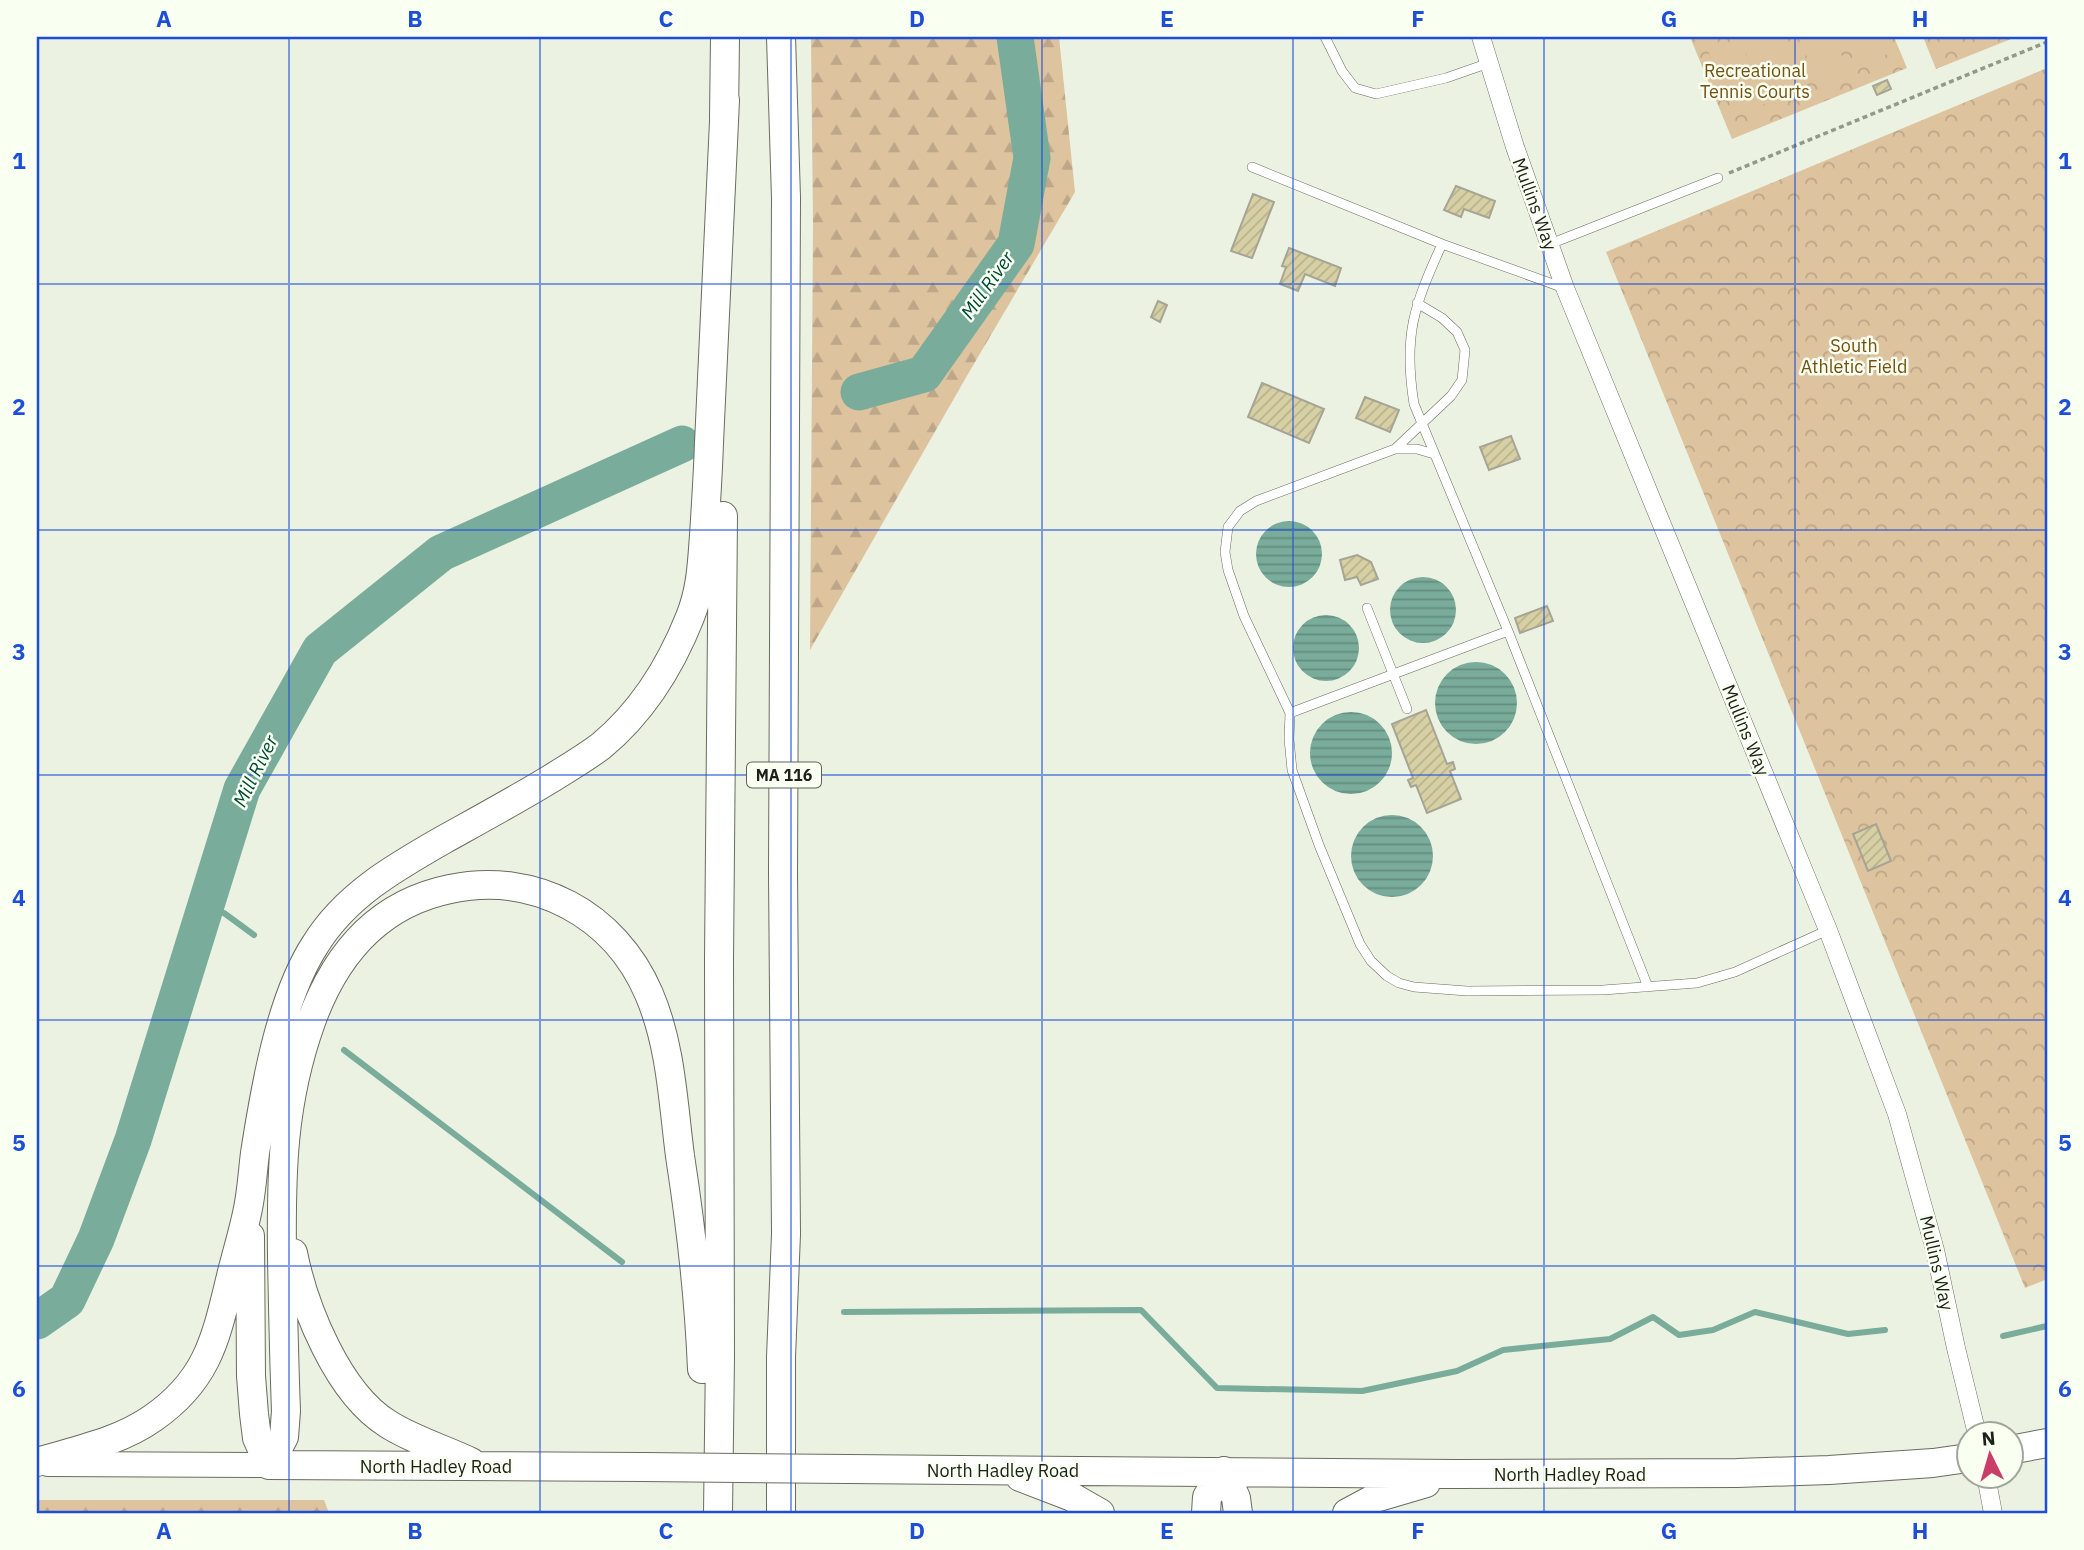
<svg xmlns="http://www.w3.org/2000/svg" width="2084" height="1550" font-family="'IBM Plex Sans',sans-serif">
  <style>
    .forest { fill: url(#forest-firs) }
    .park { fill: url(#park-crowns) }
    .pitch { fill: #ddc39e }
    .water { fill: url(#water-rules) }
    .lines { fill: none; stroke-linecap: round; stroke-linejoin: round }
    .stream { stroke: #7aac9b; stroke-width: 6 }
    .river { stroke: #7aac9b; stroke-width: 37 }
    .building { fill: url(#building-hatch); stroke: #a6a494; stroke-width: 2 }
    .lane-casing { stroke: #686d5f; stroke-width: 10 }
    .street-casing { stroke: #686d5f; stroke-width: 19 }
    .secondary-casing { stroke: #686d5f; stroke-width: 26 }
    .primary-casing { stroke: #686d5f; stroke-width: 30 }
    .path { stroke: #93988b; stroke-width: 3.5; stroke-dasharray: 5 3.5; stroke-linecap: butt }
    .lane { stroke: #fff; stroke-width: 9 }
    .street { stroke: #fff; stroke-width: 18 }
    .secondary { stroke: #fff; stroke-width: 24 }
    .primary { stroke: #fff; stroke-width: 28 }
    .primary-bridge-casing { stroke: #686d5f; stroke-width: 30; stroke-linecap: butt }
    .primary-bridge { stroke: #fff; stroke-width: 28 }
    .grid { fill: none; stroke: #1d4ed8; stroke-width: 2; stroke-opacity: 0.55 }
    .labels { text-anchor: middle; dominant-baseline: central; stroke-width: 5; stroke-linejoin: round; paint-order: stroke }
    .shield { fill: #f9fff1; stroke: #5f625a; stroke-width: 2 }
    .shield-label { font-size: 16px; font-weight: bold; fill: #1d1f19 }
    .park-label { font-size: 18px; fill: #735110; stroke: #f9fff1 }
    .street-label { font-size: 18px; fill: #1d1f19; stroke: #f9fff1 }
    .water-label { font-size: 19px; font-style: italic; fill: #004939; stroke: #f9fff1 }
    .neatline { fill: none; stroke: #1d4ed8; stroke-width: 2.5 }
    .grid-label { font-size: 23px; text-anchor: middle; font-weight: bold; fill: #1d4ed8 }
  </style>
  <defs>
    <pattern id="forest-firs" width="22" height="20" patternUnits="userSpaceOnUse" patternTransform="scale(1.75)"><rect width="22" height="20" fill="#ddc39e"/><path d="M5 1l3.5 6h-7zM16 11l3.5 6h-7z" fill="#bda788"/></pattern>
    <pattern id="park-crowns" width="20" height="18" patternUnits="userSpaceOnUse" patternTransform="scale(1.75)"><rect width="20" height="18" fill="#ddc39e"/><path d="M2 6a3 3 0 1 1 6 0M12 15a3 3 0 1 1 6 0" fill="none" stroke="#bda788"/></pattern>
    <pattern id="water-rules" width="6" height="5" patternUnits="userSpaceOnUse" patternTransform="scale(1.75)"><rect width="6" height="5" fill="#7aac9b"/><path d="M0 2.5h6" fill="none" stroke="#638b7e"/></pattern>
    <pattern id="building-hatch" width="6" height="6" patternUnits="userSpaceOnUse" patternTransform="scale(1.75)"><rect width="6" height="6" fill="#d6d0a4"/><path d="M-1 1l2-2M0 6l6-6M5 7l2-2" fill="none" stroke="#b7b28d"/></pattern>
  </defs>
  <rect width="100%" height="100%" fill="#ebf2e1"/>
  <path class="forest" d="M811 37H1059L1075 192 968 374 810 650 813 225Z
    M37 1500H324L329 1513H37Z"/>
  <path class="park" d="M1690 37H1894L1907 68 1732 139Z
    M1923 37H2016L1936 69Z
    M2047 68V1279L2025 1288 1606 252Z"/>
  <path class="pitch" d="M1750 37H1787L1807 87 1776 100Z
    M1799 37H1834L1848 70 1817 83Z
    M1847 37H1882L1889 54 1859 66Z
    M1739 38 1767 103 1735 117 1708 51Z"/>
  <path class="water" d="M1256 554a33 33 0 1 1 66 0a33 33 0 1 1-66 0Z
    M1390 610a33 33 0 1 1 66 0a33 33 0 1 1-66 0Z
    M1293 648a33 33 0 1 1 66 0a33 33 0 1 1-66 0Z
    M1435 703a41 41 0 1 1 82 0a41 41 0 1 1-82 0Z
    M1310 753a41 41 0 1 1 82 0a41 41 0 1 1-82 0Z
    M1351 856a41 41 0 1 1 82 0a41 41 0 1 1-82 0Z"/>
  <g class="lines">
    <path class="stream" d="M203 912 224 913 254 935
      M344 1050 622 1262
      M844 1312 1141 1310 1217 1388 1362 1391 1457 1371 1503 1350 1610 1339 1653 1317 1679 1335 1713 1330 1755 1312 1848 1334 1885 1330
      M2003 1336 2047 1326"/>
    <path class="river" d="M859 392 924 374 1016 244 1032 158 1015 37
      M37 1321 67 1300 96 1239 133 1140 242 789 320 650 441 553 682 444"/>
  </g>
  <path class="building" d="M1887 80 1891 89 1877 95 1873 86Z
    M1456 186 1495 201 1489 218 1464 209 1461 217 1444 210Z
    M1253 194 1274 202 1252 258 1231 251Z
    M1289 248 1341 268 1335 286 1305 274 1298 291 1280 284 1286 267 1282 266Z
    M1158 301 1167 305 1160 322 1151 317Z
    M1262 383 1324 409 1309 443 1248 417Z
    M1365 397 1399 410 1390 432 1356 418Z
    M1511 436 1520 459 1489 470 1480 447Z
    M1357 555 1371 562 1378 579 1361 585 1357 577 1345 580 1340 560Z
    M1547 606 1553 621 1520 633 1515 618Z
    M1426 710 1447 764 1453 762 1455 769 1450 771 1461 799 1427 813 1416 785 1411 787 1408 780 1413 778 1392 724Z
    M1876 824 1891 861 1868 871 1853 834Z"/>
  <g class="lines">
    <g class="lane-casing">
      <path id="lane" d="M1325 37 1342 71 1355 88 1376 94 1446 78 1489 63
        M1252 167 1442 244 1564 288
        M1442 244C1414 306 1403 335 1414 404L1508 631 1648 987
        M1550 244 1718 178
        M1417 303 1442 318 1457 332 1465 350 1462 380 1451 396 1395 449 1256 501 1240 511 1228 527 1225 552 1228 570 1244 616 1290 713 1289 739 1292 770 1319 845 1360 944 1371 961 1387 976 1399 983 1414 987 1467 991 1603 990 1697 983 1735 972 1828 930
        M1395 449H1417L1434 454
        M1367 608 1407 709
        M1290 713 1508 631"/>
    </g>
    <g class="street-casing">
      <path id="street" d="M1481 37 1515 147 1565 288 1828 930 1897 1114 1935 1250 1956 1348 1977 1434
        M1986 1476 1993 1513"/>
    </g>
    <g class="secondary-casing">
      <path id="secondary" d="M48 1464 269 1465"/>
    </g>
    <g class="primary-casing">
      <path id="primary" d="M724 118 725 37
        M250 1236 251 1376 254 1414 257 1438 269 1465
        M293 1253C304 1308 338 1393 388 1424 413 1440 444 1449 471 1462
        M2010 1450 2047 1443
        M37 1462C77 1450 119 1442 153 1418 209 1379 216 1337 231 1276 237 1251 245 1227 249 1203 252 1186 253 1169 255 1153 265 1089 280 999 315 945 345 896 394 868 443 840 479 820 516 800 552 778 568 768 585 758 601 746 642 712 671 665 690 617 701 590 702 563 704 535 706 504 708 473 709 443 715 328 720 214 725 100
        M269 1465 284 1437 286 1411C284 1360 283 1309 282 1258 281 1174 282 1103 311 1022 335 955 377 904 450 889 534 871 615 914 649 994 671 1045 673 1102 680 1156 691 1227 699 1298 702 1369
        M269 1465 643 1467
        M848 1469 1457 1474 1737 1473 1829 1470 1933 1463 1968 1458
        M1224 1471 1236 1498 1238 1513
        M1020 1477 1072 1497 1100 1513
        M718 1513 720 1356 719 959 723 516
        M781 1513V1357L786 1234 783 873 786 198 781 37
        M1206 1513 1207 1497 1224 1471
        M1347 1513 1375 1498 1426 1483"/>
    </g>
    <path class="path" d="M1729 173 2047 42"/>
    <use href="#lane" class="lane"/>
    <use href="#street" class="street"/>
    <use href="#secondary" class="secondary"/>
    <use href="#primary" class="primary"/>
    <g class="primary-bridge-casing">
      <path id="primary-bridge" d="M643 1467 848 1469"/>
    </g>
    <use href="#primary-bridge" class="primary-bridge"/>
  </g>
  <path class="grid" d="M289 37V1513M540 37V1513M791 37V1513M1042 37V1513M1293 37V1513M1544 37V1513M1795 37V1513M37 284H2047M37 530H2047M37 775H2047M37 1020H2047M37 1266H2047"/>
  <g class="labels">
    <rect class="shield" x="747" y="762.5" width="74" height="25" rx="5"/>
    <g class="shield-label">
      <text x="784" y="775">MA 116</text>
    </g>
    <g class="park-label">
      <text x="1755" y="70">Recreational<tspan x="1755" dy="21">Tennis Courts</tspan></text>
      <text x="1854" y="345">South<tspan x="1854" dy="21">Athletic Field</tspan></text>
    </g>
    <g class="street-label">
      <text transform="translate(1535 204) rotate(70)">Mullins Way</text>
      <text transform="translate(1746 730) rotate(68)">Mullins Way</text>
      <text transform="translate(1937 1263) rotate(77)">Mullins Way</text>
      <text x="436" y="1466">North Hadley Road</text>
      <text x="1003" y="1470">North Hadley Road</text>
      <text x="1570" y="1474">North Hadley Road</text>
    </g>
    <g class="water-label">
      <text transform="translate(987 285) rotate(-55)">Mill River</text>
      <text transform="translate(255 771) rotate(-64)">Mill River</text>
    </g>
  </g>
  <rect width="2084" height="1550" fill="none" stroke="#f9fff1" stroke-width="77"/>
  <g transform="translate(1990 1455) rotate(355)"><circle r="33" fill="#f9fff1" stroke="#a1a59b" stroke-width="2"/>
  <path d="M0-5L12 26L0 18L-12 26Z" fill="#cb3d69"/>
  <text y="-10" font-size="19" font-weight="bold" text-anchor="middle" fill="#1d1f19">N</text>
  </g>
  <rect x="38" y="38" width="2008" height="1474" class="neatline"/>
  <g class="grid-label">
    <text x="164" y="27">A</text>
    <text x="415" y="27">B</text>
    <text x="666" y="27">C</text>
    <text x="917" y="27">D</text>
    <text x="1167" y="27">E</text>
    <text x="1418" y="27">F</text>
    <text x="1669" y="27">G</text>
    <text x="1920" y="27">H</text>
    <text x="19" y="169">1</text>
    <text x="2065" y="169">1</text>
    <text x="19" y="415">2</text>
    <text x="2065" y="415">2</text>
    <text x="19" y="660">3</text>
    <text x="2065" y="660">3</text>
    <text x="19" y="906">4</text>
    <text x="2065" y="906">4</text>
    <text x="19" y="1151">5</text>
    <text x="2065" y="1151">5</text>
    <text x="19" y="1397">6</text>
    <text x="2065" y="1397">6</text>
    <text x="164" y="1539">A</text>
    <text x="415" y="1539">B</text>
    <text x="666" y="1539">C</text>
    <text x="917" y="1539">D</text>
    <text x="1167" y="1539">E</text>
    <text x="1418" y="1539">F</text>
    <text x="1669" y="1539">G</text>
    <text x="1920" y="1539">H</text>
  </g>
</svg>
